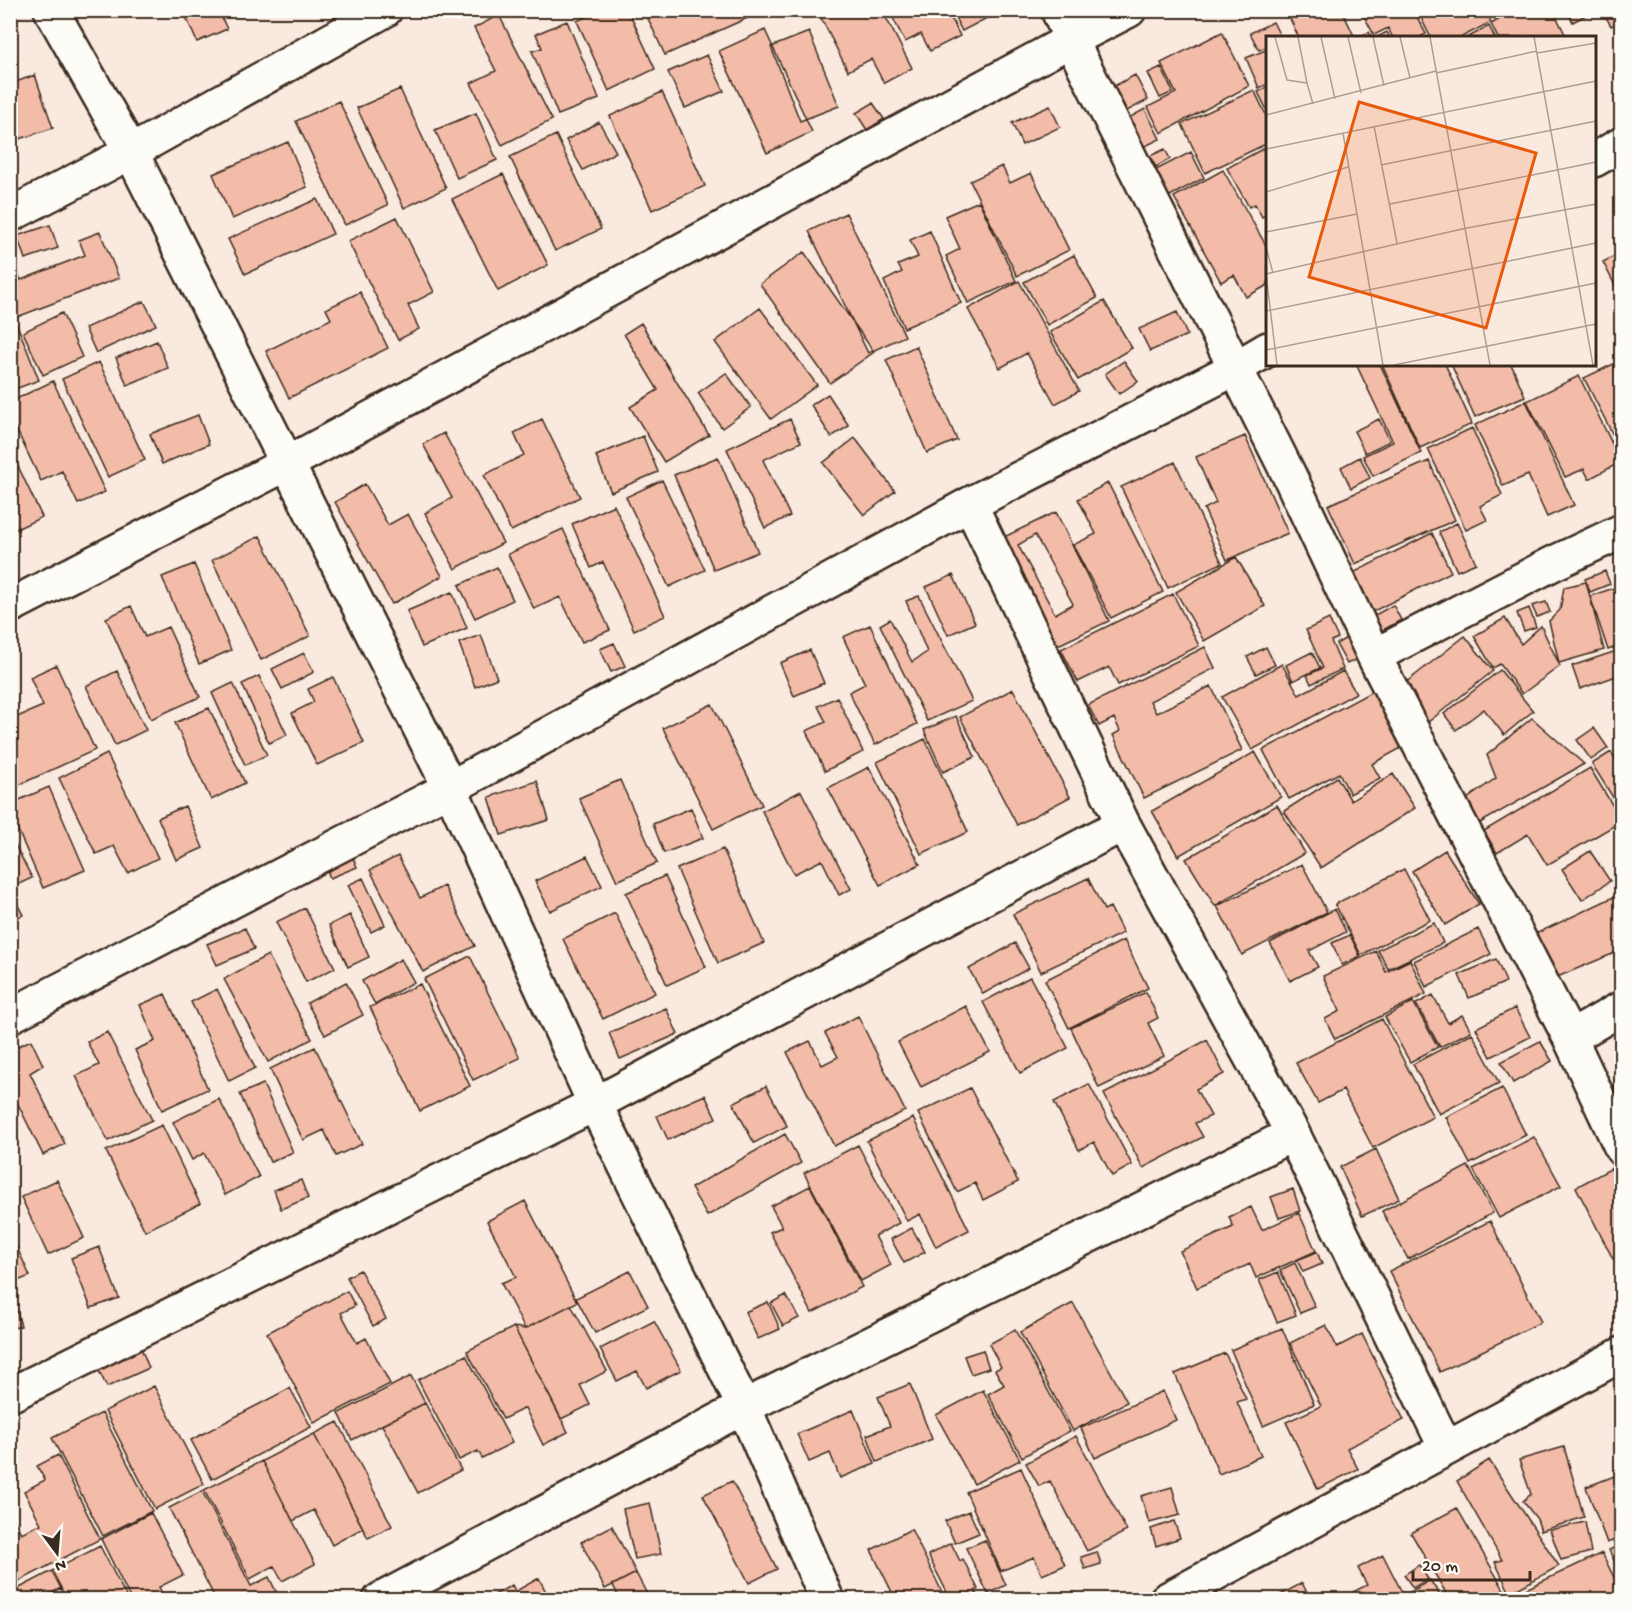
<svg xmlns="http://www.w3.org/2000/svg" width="1632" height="1610" font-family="'Gochi Hand',sans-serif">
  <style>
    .building { fill: #f3bca8; stroke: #3b2a1e; stroke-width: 1.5; fill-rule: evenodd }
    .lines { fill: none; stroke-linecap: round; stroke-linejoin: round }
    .street-casing { stroke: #3b2a1e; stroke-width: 38 }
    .street { stroke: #fdfcf7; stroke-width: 33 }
    .inset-road { fill: none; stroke: #ae9d92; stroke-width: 1.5 }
    .view { fill: #e8590c; fill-opacity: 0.15; stroke: #e8590c; stroke-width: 3 }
    .inset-edge { fill: none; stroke: #3b2a1e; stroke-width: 3 }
  </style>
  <rect width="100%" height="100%" fill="#fae9df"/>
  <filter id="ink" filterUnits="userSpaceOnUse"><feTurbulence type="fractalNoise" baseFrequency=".0167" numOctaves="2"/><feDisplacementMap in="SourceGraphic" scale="12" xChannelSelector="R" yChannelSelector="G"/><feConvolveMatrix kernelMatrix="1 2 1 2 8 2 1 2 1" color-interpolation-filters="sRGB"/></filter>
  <g filter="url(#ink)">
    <path class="building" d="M183 10H218L227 29 197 42Z
      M600 10H628L655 69 609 91 577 21Z
      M644 10H753L754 15 665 55Z
      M817 10H882L912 68 884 83 871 59 848 71Z
      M889 10H947L960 36 930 51 921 34 905 42Z
      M951 10H988L991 16 962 31Z
      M1286 10H1342L1355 38H1299Z
      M1361 10H1413L1426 34 1418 38H1393L1388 28 1374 35Z
      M1417 10H1485L1491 22 1460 38H1431Z
      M1490 10H1509L1495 19Z
      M1516 10H1553L1567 38H1498L1491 24Z
      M1566 10H1595L1573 22Z
      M1602 10H1622V20L1611 26Z
      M499 15 552 120 502 145 471 83 496 71 474 28Z
      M567 21 599 99 558 115 532 51 542 48 536 34Z
      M1273 22 1281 38H1268V46L1259 50 1250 33Z
      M1489 26 1495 38H1467Z
      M765 30 812 132 767 153 719 51Z
      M809 32 839 106 800 121 771 47Z
      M1222 32 1249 86 1161 133 1148 107 1176 93 1161 63Z
      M1369 32 1372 38H1359V37Z
      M1387 32 1390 38H1376Z
      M1268 49V84L1259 88 1246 58Z
      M707 55 724 91 685 108 668 72Z
      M1161 67 1173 92 1160 98 1148 73Z
      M35 75 53 128 10 142V84Z
      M1135 75 1148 100 1127 111 1114 86Z
      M1268 87V112L1258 92Z
      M400 89 446 188 404 208 357 108Z
      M1254 90 1268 119V143L1205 173 1182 124Z
      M662 92 705 186 652 210 610 116Z
      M339 101 388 205 345 225 296 121Z
      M873 103 884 119 867 130 856 113Z
      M1050 106 1060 127 1022 145 1012 123Z
      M1145 109 1160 139 1139 149 1125 120Z
      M476 113 497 160 457 178 435 130Z
      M599 122 616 152 583 170 566 140Z
      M556 135 601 229 555 251 510 157Z
      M288 142 307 187 232 219 213 174Z
      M1268 146V214L1262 217 1255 204 1249 207 1227 168Z
      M1165 149 1170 159 1156 167 1150 156Z
      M1191 152 1204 178 1168 197 1154 171Z
      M1002 166 1010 183 1031 173 1069 250 1017 276 970 181Z
      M1223 170 1268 249V285L1246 297 1234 275 1221 282 1174 197Z
      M503 174 548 265 498 291 452 199Z
      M317 199 333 234 245 274 228 239Z
      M979 201 1016 281 968 303 946 256 960 249 945 216Z
      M846 213 905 336 868 353 809 231Z
      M397 217 434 292 408 305 419 329 398 340 348 241Z
      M50 225 58 248 25 259 17 236Z
      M930 231 961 303 904 328 884 281 902 272 898 265 918 257 910 240Z
      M100 232 119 278 17 317 10 300V271L16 269 21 280 85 255 79 240Z
      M804 252 874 352 830 383 760 284Z
      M1622 252V299L1603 262Z
      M1074 255 1097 298 1047 325 1024 282Z
      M1019 281 1079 391 1055 404 1027 353 1000 368 968 309Z
      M360 292 388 348 289 398 266 351 331 319 326 309Z
      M144 301 156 325 96 353 85 328Z
      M1104 301 1132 348 1078 380 1050 332Z
      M760 308 817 385 771 419 715 342Z
      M1177 312 1187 335 1150 351 1139 329Z
      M62 313 82 357 43 375 23 332Z
      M16 322 39 380 10 391V324Z
      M641 323 709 435 664 462 630 407 658 390 624 334Z
      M157 341 168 368 127 385 116 358Z
      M916 346 957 440 927 453 886 360Z
      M1622 360V433L1614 437 1584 378Z
      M1124 361 1138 381 1119 394 1105 374Z
      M99 362 145 460 108 477 62 379Z
      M1356 364H1380L1421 453 1373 476 1363 456 1393 442Z
      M1382 364H1445L1472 424 1420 448Z
      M1451 364H1511L1525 396 1475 417Z
      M726 373 751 407 722 428 698 393Z
      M1579 376 1621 462 1589 479 1584 469 1565 477 1527 401Z
      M53 381 105 492 78 504 62 471 41 481 10 416V402Z
      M828 394 849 426 831 437 811 405Z
      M1526 401 1574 505 1547 517 1528 475 1503 486 1475 425Z
      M198 415 209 444 162 464 150 434Z
      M542 419 580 497 511 531 484 475 524 455 514 433Z
      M790 419 801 442 763 460 790 516 765 528 727 449Z
      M1379 419 1390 441 1365 453 1354 431Z
      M1472 428 1502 495 1480 506 1487 520 1466 530 1428 449Z
      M444 433 503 543 455 569 425 513 452 498 423 444Z
      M643 436 658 472 611 492 596 456Z
      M1245 436 1288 533 1227 560 1204 509 1216 503 1196 457Z
      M855 438 895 491 864 515 823 463Z
      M10 449 42 517 10 532Z
      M718 457 758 552 714 570 674 475Z
      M1360 457 1370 478 1351 488 1341 467Z
      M1429 461 1455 520 1355 564 1328 505Z
      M1175 462 1222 563 1168 588 1121 487Z
      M662 480 705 570 669 587 626 497Z
      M1108 483 1163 592 1111 618 1073 545 1096 534 1078 499Z
      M365 484 388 525 408 514 442 576 392 604 335 502Z
      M614 505 665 616 634 630 603 562 591 568 572 524Z
      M1056 512 1109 621 1056 646 1004 537ZM1035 535 1073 604 1055 614 1018 545Z
      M1457 523 1476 563 1457 571 1439 532Z
      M563 529 610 630 582 642 560 597 534 609 508 554Z
      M1432 533 1451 572 1364 616 1345 577Z
      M260 536 310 636 261 660 212 560Z
      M1236 557 1265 606 1204 641 1176 592Z
      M194 564 231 650 199 664 162 577Z
      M497 567 513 600 475 618 459 585Z
      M1605 571 1610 584 1590 592 1585 579Z
      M953 575 975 623 948 635 926 587Z
      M1586 582 1604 650 1559 663 1549 621 1560 610 1564 587Z
      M1614 588 1617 599 1622 598V645L1608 650 1590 596Z
      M452 592 467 628 422 647 407 611Z
      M1173 594 1199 646 1118 685 1109 667 1078 682 1061 649Z
      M919 596 972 701 927 721 880 625 890 619 912 662 927 652 906 601Z
      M1546 602 1550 612 1537 617 1532 606Z
      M1393 605 1401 620 1376 634 1368 619Z
      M131 606 145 637 168 627 200 697 151 719 106 618Z
      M1529 608 1536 627 1524 631 1517 613Z
      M1505 618 1521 644 1541 626 1560 666 1522 694 1500 664 1493 668 1474 636Z
      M1329 619 1338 638 1331 641 1343 669 1311 684 1307 675 1323 668 1306 630Z
      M870 625 917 724 875 745 849 692 865 684 843 637Z
      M1353 634 1364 655 1347 664 1336 644Z
      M481 635 497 678 475 687 459 643Z
      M1465 636 1493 671 1423 726 1395 691Z
      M614 643 625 666 611 672 600 649Z
      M1205 647 1215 668 1150 701 1156 713 1211 686 1242 750 1144 798 1113 735 1120 731 1114 718 1099 726 1088 705Z
      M1266 647 1275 665 1256 674 1247 657Z
      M1622 649V674L1580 689 1572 666Z
      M810 650 824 683 794 696 780 663Z
      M1312 652 1320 668 1293 681 1286 665Z
      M304 653 314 672 282 689 272 669Z
      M1282 664 1299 695 1343 671 1356 693 1252 750 1222 697Z
      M56 665 95 750 10 789V720L43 706 30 677Z
      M1500 670 1533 711 1504 735 1484 709 1456 730 1444 714Z
      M117 671 146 730 115 745 86 686Z
      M259 676 287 735 269 743 242 684Z
      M333 677 364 743 317 765 292 713 314 702 308 689Z
      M233 683 267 755 245 765 212 693Z
      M1382 686 1412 742 1372 764 1380 778 1350 794 1339 773 1289 799 1263 750Z
      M1013 689 1070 797 1017 825 960 717Z
      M837 697 863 752 825 771 806 731 826 722 818 706Z
      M712 704 762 805 713 829 663 728Z
      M209 708 245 783 211 800 175 723Z
      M956 716 975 757 943 772 924 730Z
      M1532 718 1584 764 1473 827 1460 804 1496 778 1487 755Z
      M1594 728 1608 748 1591 760 1577 740Z
      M925 739 968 832 921 854 877 762Z
      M1255 752 1281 797 1178 856 1152 811Z
      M1611 752 1622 769V812L1592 764Z
      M107 754 158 858 128 873 114 846 96 854 59 778Z
      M869 767 920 864 880 885 828 788Z
      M1590 768 1622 821 1547 865 1528 834 1497 853 1484 831Z
      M1393 774 1415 808 1321 868 1284 811 1337 777 1351 801Z
      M620 780 657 863 617 881 579 798Z
      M537 781 549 820 501 835 489 797Z
      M49 787 85 870 43 888 10 812V804Z
      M801 791 851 889 839 895 822 860 794 874 762 811Z
      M1277 805 1305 853 1215 906 1186 859Z
      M185 806 203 848 176 860 158 818Z
      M691 808 703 838 664 853 653 824Z
      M10 835 32 878 10 888Z
      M348 847 357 867 330 878 322 858Z
      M723 849 764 943 718 963 677 869Z
      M1445 850 1479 904 1445 925 1412 871Z
      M1590 851 1610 881 1582 900 1562 869Z
      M398 856 420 898 444 886 475 946 423 972 370 870Z
      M587 856 602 886 550 911 535 881Z
      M1302 864 1327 912 1242 955 1217 906Z
      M1404 869 1430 920 1361 955 1335 904Z
      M665 876 706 967 667 985 626 893Z
      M363 878 385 925 371 932 348 885Z
      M1088 878 1104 910 1110 907 1123 933 1041 972 1013 914Z
      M10 890 23 915 10 921Z
      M1622 893V950L1550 980 1531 936Z
      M305 908 335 968 306 982 276 922Z
      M1335 909 1346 932 1309 951 1318 967 1290 981 1270 943Z
      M615 913 655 993 603 1019 563 939Z
      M350 915 369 957 348 967 329 925Z
      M1434 923 1443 943 1388 969 1378 950Z
      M245 928 254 949 217 965 207 944Z
      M1478 929 1491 954 1426 987 1414 961Z
      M1350 935 1360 956 1342 965 1332 943Z
      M1124 940 1148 988 1069 1028 1045 980Z
      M1015 943 1029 968 983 994 969 969Z
      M1376 951 1386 972 1410 960 1426 994 1335 1039 1325 1019 1340 1011 1323 976Z
      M268 955 312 1039 268 1062 224 979Z
      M470 956 520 1058 473 1080 424 979Z
      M401 959 414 982 375 1004 362 981Z
      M1496 959 1506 982 1469 998 1459 975Z
      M1030 977 1068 1048 1020 1073 983 1002Z
      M346 982 363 1015 325 1035 307 1003Z
      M420 984 470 1086 420 1111 370 1007Z
      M217 989 255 1068 229 1081 191 1002Z
      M1146 992 1158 1018 1148 1023 1164 1056 1099 1088 1071 1028Z
      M165 994 208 1089 162 1110 135 1050 155 1041 140 1005Z
      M1433 995 1448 1023 1462 1015 1471 1031 1440 1047 1416 1004Z
      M1413 1002 1438 1047 1410 1062 1385 1017Z
      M966 1006 990 1052 921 1087 898 1042Z
      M666 1008 678 1034 620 1059 609 1033Z
      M1515 1008 1530 1037 1491 1057 1476 1028Z
      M858 1016 905 1111 834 1146 787 1052 810 1041 822 1065 838 1057 825 1033Z
      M1382 1019 1433 1117 1373 1148 1343 1090 1318 1103 1296 1063Z
      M107 1032 152 1120 108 1141 76 1076 99 1065 87 1042Z
      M1472 1033 1499 1083 1439 1114 1413 1064Z
      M31 1040 43 1065 30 1073 65 1144 43 1155 10 1088V1050Z
      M1207 1040 1224 1074 1196 1089 1211 1116 1195 1123 1203 1137 1143 1168 1104 1094Z
      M1540 1041 1552 1061 1513 1083 1501 1062Z
      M315 1047 362 1144 336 1156 324 1130 303 1140 270 1069Z
      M1622 1082V1104L1614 1085Z
      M263 1084 293 1152 270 1162 240 1094Z
      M1089 1084 1132 1165 1112 1176 1094 1142 1079 1150 1054 1102Z
      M766 1086 787 1126 754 1143 733 1103Z
      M970 1088 1018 1182 983 1200 975 1183 957 1192 918 1113Z
      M1502 1088 1526 1135 1470 1164 1446 1117Z
      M705 1095 716 1118 668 1140 657 1116Z
      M219 1099 259 1177 225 1195 204 1153 192 1160 173 1122Z
      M913 1118 969 1230 936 1247 920 1214 907 1221 867 1141Z
      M162 1125 200 1204 145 1231 106 1151Z
      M785 1134 801 1163 707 1216 691 1188Z
      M1534 1137 1561 1186 1499 1218 1473 1169Z
      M858 1145 899 1223 875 1236 891 1265 861 1281 804 1173Z
      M1376 1149 1399 1199 1362 1216 1340 1167Z
      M1468 1166 1493 1213 1408 1259 1382 1211Z
      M1612 1168 1622 1187V1255L1613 1259 1576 1187Z
      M57 1180 84 1238 48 1255 21 1197Z
      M301 1180 308 1198 281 1209 274 1190Z
      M810 1186 862 1287 812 1313 770 1232 782 1227 771 1206Z
      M1293 1189 1300 1211 1279 1218 1271 1197Z
      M525 1201 577 1302 525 1329 501 1283 516 1277 487 1221Z
      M1251 1207 1262 1230 1299 1213 1316 1251 1256 1278 1250 1264 1197 1288 1180 1251 1233 1227 1229 1217Z
      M1490 1221 1541 1322 1440 1372 1389 1271Z
      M912 1228 925 1252 904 1263 891 1239Z
      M10 1232 30 1276 10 1284Z
      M99 1247 119 1298 91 1308 71 1258Z
      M1317 1252 1322 1264 1303 1272 1297 1260Z
      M1295 1263 1315 1307 1300 1313 1280 1270Z
      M360 1270 386 1319 373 1326 347 1277Z
      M630 1271 648 1306 595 1333 576 1298Z
      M1278 1272 1296 1315 1277 1322 1259 1280Z
      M347 1291 355 1306 341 1313 357 1343 366 1338 390 1384 314 1423 267 1333Z
      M786 1295 799 1318 783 1326 771 1303Z
      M14 1301 21 1326 10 1329V1302Z
      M768 1302 780 1329 758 1339 745 1312Z
      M1073 1303 1127 1402 1073 1431 1020 1332Z
      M571 1305 607 1371 580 1385 590 1405 561 1419 514 1327 525 1329Z
      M654 1321 681 1370 646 1388 637 1371 617 1381 600 1349Z
      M1326 1325 1337 1347 1362 1334 1404 1420 1347 1448 1358 1469 1318 1489 1286 1422 1321 1406 1290 1343Z
      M514 1327 568 1432 543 1445 525 1408 503 1419 467 1351Z
      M1282 1328 1314 1404 1263 1426 1231 1350Z
      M1015 1330 1070 1431 1022 1457 988 1394 1004 1385 995 1370 1001 1367 989 1344Z
      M141 1348 149 1368 107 1387 97 1367Z
      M983 1350 989 1368 971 1374 964 1356Z
      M1225 1353 1246 1399 1237 1402 1261 1456 1219 1474 1175 1374Z
      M466 1355 512 1443 482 1458 478 1451 459 1460 418 1380Z
      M411 1376 425 1403 352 1440 339 1413Z
      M910 1384 932 1439 877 1462 867 1435 890 1426 878 1397Z
      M154 1386 204 1484 155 1509 105 1411Z
      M290 1388 311 1427 212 1479 191 1440Z
      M983 1390 1020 1460 974 1484 936 1415Z
      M1163 1391 1176 1420 1095 1458 1081 1428Z
      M425 1403 461 1470 418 1493 382 1425Z
      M853 1410 875 1464 840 1478 830 1453 809 1462 797 1434Z
      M102 1413 152 1511 103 1536 52 1438Z
      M338 1422 392 1526 368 1538 314 1434Z
      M314 1434 363 1528 332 1545 314 1510 293 1521 262 1461Z
      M1076 1436 1127 1531 1087 1551 1050 1481 1039 1486 1026 1463Z
      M1564 1447 1584 1517 1541 1531 1537 1519 1523 1501 1531 1494 1519 1460Z
      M58 1455 100 1539 10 1586V1512L21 1533 41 1524 24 1491 45 1480 37 1466Z
      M1489 1460 1559 1566 1510 1593 1495 1562 1502 1560 1457 1481Z
      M262 1461 315 1564 282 1581 274 1566 250 1579 204 1490Z
      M1021 1468 1065 1565 1042 1575 1034 1557 1001 1571 966 1492Z
      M1622 1473V1537L1607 1543 1586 1487Z
      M732 1481 777 1569 749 1583 703 1495Z
      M1172 1487 1180 1515 1149 1523 1141 1496Z
      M202 1491 251 1586 269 1577 280 1600H245L243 1595 235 1600H216L169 1508Z
      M650 1503 661 1554 635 1559 623 1509Z
      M1457 1508 1507 1595 1499 1600H1450L1411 1533Z
      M969 1511 979 1533 955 1543 945 1521Z
      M151 1513 183 1575 159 1587 165 1600H131L101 1539Z
      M1174 1521 1180 1538 1156 1546 1151 1529Z
      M1585 1522 1591 1552 1561 1560 1550 1530Z
      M612 1526 636 1573 605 1589 581 1542Z
      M911 1529 946 1600H896L871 1550Z
      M985 1540 1006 1585 988 1594 966 1548Z
      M951 1543 960 1561 963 1559 978 1589 975 1591 979 1600H951L928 1555Z
      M1622 1544V1577L1609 1550Z
      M100 1546 128 1600H67L52 1571Z
      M1097 1552 1101 1564 1085 1569 1081 1557Z
      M1602 1553 1622 1594V1600H1516L1513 1595Z
      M1383 1555 1406 1600H1342L1341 1598 1367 1585 1358 1568Z
      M1419 1565 1428 1579 1413 1588 1404 1575Z
      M52 1571 61 1588 39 1600H10V1593Z
      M636 1573 650 1600H620L613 1585Z
      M539 1578 550 1600H520L516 1591Z
      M1430 1580 1443 1600H1411L1407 1594Z
      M1302 1583 1311 1600H1273V1599Z
      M512 1585 520 1600H485Z"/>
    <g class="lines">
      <g class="street-casing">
        <path id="street" d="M51 10 131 152 450 788 595 1104 744 1407 827 1600
          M1058 10 1071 40 1290 477 1374 656 1570 1038 1622 1149
          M1594 160 1622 144
          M10 215 131 152 385 10
          M970 504 1123 824 1293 1134 1446 1448
          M10 606 288 463 1071 40 1129 10
          M1374 656 1552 564 1622 531
          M10 1016 450 788 970 504 1234 369 1268 349
          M1570 1038 1622 1008
          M10 1395 595 1104 1123 824
          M380 1600 744 1407 1293 1134
          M1166 1600 1622 1354"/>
      </g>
      <use href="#street" class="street"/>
    </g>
  </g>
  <g transform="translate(1266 36)">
    <rect width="330" height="330" fill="#fae9df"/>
    <path class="inset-road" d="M9 1 21 44 41 47 47 68M32 1 41 47M55 1 69 63M82 1 95 57M107 1 118 50M134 1 144 42M164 1 224 329M268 1 327 329M271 17 330 7M170 37 271 15M0 79 170 35M108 90 131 207M77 97 117 329M0 113 330 45M115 129 330 85M0 156 82 131M124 168 330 126M0 196 91 178M0 211 7 237M0 238 196 193 330 168M0 238 11 329M0 275 330 207M0 314 330 247M128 329 330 288"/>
    <path class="view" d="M93 66 270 117 220 292 43 241Z"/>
    <rect width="330" height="330" class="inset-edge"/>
  </g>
  <rect width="1632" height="1610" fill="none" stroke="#fdfcf7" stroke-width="36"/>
  <rect x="18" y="18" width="1596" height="1574" fill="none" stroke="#3b2a1e" stroke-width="2" filter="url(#ink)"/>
  <g transform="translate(57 1553) rotate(164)" stroke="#fdfcf7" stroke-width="4.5" paint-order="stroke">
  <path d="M0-4.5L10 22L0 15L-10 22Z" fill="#3b2a1e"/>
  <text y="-9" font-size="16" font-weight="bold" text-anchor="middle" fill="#3b2a1e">N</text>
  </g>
  <path d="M1413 1571v9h117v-9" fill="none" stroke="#3b2a1e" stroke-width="3"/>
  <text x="1422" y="1571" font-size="18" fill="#3b2a1e" stroke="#fdfcf7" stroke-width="4.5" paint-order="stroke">20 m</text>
</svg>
